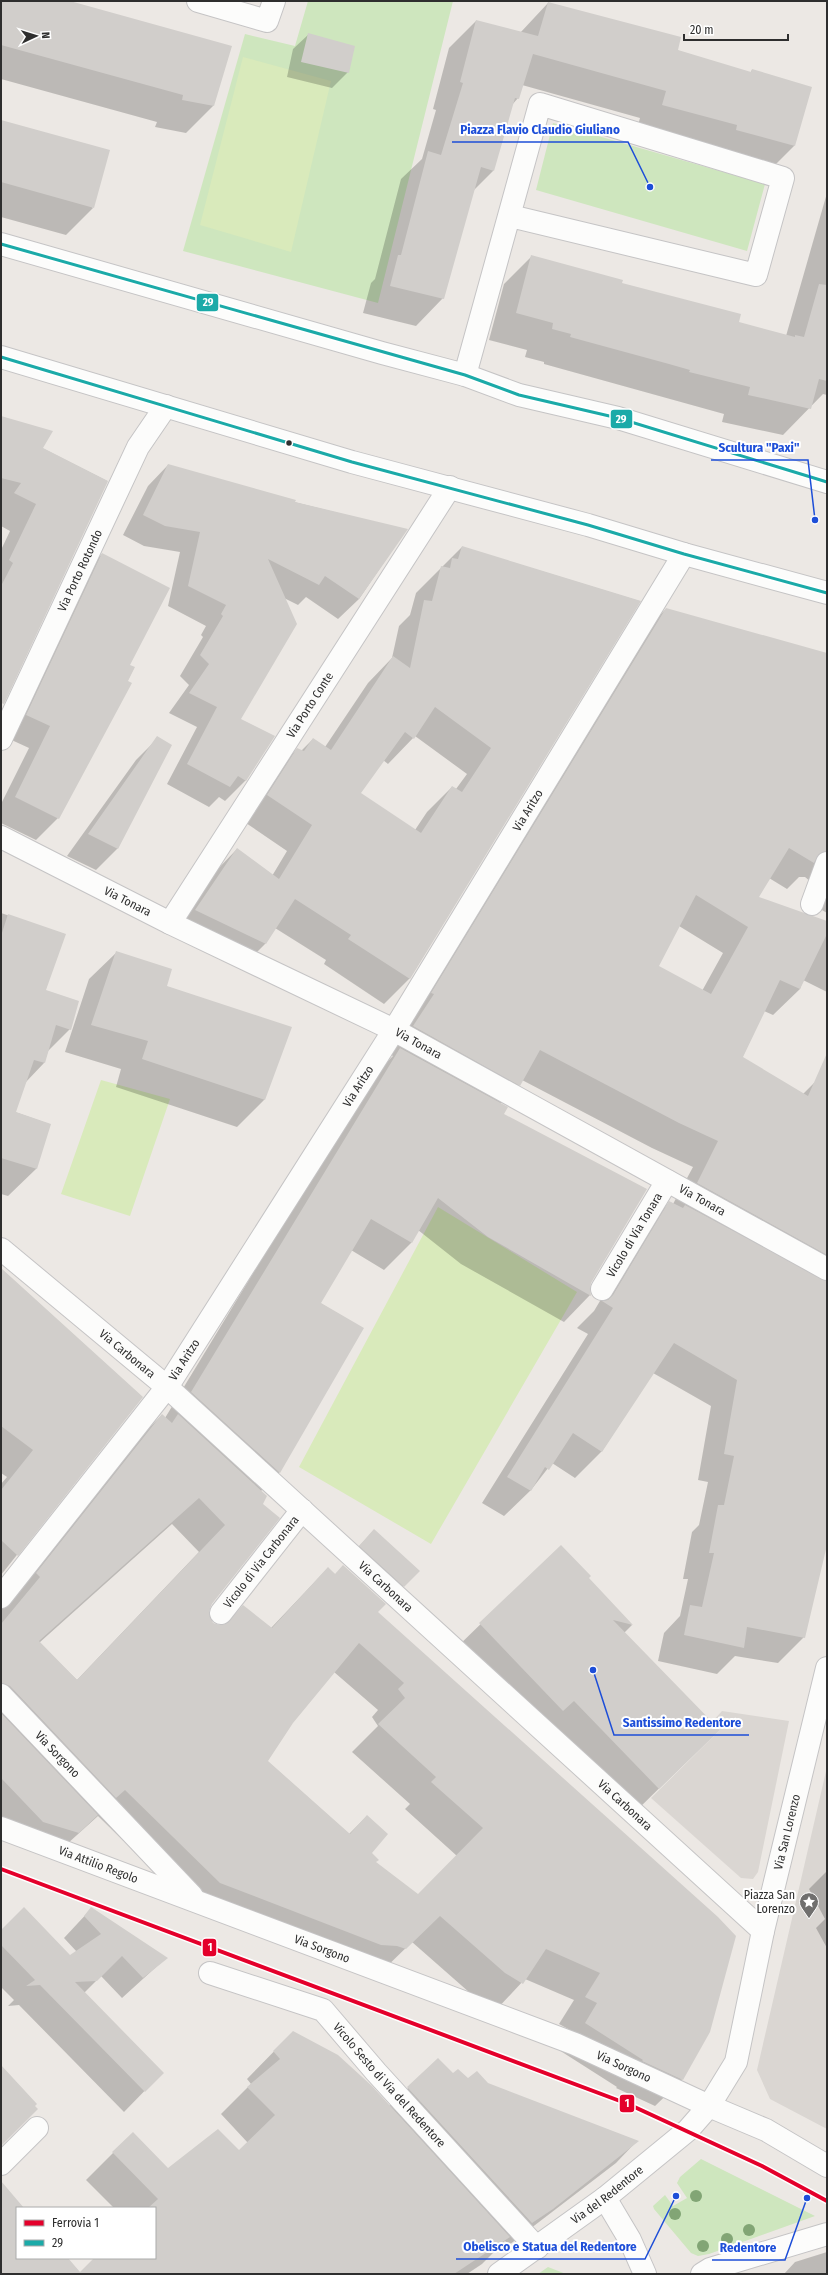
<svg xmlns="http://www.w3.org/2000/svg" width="828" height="2275" font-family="'Fira Sans Condensed',sans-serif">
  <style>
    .green { fill: #cee6be }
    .pitch { fill: #d9eabb }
    .plaza { fill: #dad6d2 }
    .shadow { fill: #0003; fill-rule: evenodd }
    .building { fill: #d1cecb; fill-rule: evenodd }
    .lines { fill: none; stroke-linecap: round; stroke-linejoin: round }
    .minor-casing { stroke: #c5c4c5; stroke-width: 24 }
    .tertiary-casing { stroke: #c5c4c5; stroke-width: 24 }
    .minor { stroke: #fcfcfb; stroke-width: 22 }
    .tertiary { stroke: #fcfcfb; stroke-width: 22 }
    .bus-1-casing { stroke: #fff; stroke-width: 6 }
    .bus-1 { stroke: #1baaa8; stroke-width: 3 }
    .rail-1-casing { stroke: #fff; stroke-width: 7 }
    .rail-1 { stroke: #e4002b; stroke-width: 4 }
    .tree { fill: #82a575 }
    .bus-dot { fill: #2e2e2e; stroke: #fff; stroke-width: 1.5 }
    .labels { text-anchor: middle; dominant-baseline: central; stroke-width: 4; stroke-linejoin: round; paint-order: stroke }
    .street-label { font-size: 12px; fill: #2e2e2e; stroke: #fff }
    .poi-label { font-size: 12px; fill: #2e2e2e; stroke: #fff; text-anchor: end }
    .leader { fill: none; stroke: #1d4ed8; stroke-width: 1.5 }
    .callout-dot { fill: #1d4ed8; stroke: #fff; stroke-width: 1.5 }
    .callout-label { font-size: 13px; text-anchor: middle; font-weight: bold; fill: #1d4ed8; stroke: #fff; stroke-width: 4; stroke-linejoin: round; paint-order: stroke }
    .line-badge { stroke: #fff; stroke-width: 1.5 }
    .badge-label { font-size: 11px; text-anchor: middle; font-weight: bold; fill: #fff }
  </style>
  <rect width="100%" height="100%" fill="#ece8e4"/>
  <path class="green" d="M308 1H453L378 303 183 251 245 34 295 46Z
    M553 123 765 184 747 251 536 190Z
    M701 2159 815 2216 709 2254 698 2256 691 2253 654 2209 653 2206 665 2195 673 2206 687 2198 677 2183 680 2177Z
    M548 2267 566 2274H538Z"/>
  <path class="pitch" d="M243 57 331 81 291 252 200 225Z
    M101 1080 170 1099 130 1216 61 1194Z
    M438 1207 577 1292 431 1544 299 1467Z"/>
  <path class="plaza" d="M722 1711 789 1721 758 1872 753 1879 741 1878 651 1798 720 1730 712 1722Z
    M827 1767V2129L770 2099 757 2070Z"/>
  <path class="shadow" d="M1 1H67L230 47 213 106 186 133 155 127 157 122 1 79Z
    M548 3 676 50 750 73 752 70 811 88 794 146 767 173 636 132 640 118 522 85 518 98 512 105 493 171 473 191 443 298 416 326 363 313 371 283 375 279 401 179 422 159 436 110 433 109 449 48 476 21 520 33Z
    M309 34 348 72 332 88 287 77 293 49Z
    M1 121 93 208 66 235 1 217Z
    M827 193V395L823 394 783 435 722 422 724 414 544 364V362L525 357 527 350 489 340 504 284 532 256 621 284 738 323 786 336Z
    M1 417 42 448 107 481 1 705V550L10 531 1 526Z
    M168 465 294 502 406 530 359 599 338 619 306 597 298 605 284 598 239 719 246 780 225 801 219 797 209 807 167 784 197 727 169 713 189 685 180 676 203 637 201 635 206 626 168 606 180 552 144 546 123 535 148 486Z
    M462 547 639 601 410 978 384 1004 324 964 326 960 275 928 265 944 240 969 170 935 212 875 237 849 272 876 287 851 243 821 272 774 297 749 301 751 313 739 325 747 368 683 392 658 399 626 410 615 416 593ZM415 736 467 774 456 789 452 787 427 812 415 830 359 793 383 760 388 764Z
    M102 554 129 665 58 818 36 840 1 823V804L29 748 5 737 80 576Z
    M666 609 827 654V913L810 903 811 882 805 877H799L787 889 769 878 757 898 827 922V992L803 980 800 989 773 1015 764 1011 742 1058 803 1094 814 1083 827 1090V1540L804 1637 778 1663 735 1656 717 1674 658 1661 664 1633 680 1616 688 1579H683L692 1532 699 1525 708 1482 698 1480 711 1406 653 1373 602 1451 575 1478 552 1463 531 1490 504 1516 482 1503 588 1334 577 1328 594 1311 643 1229 670 1202 673 1204 693 1167 652 1148 522 1080 500 1104 503 1114 590 1282 589 1289 590 1295 564 1322 461 1264 418 1230 411 1243 384 1270 351 1250 320 1303 362 1328 279 1473 261 1491 208 1612 212 1623 219 1626H224L243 1607 271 1628 328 1568 377 1612 682 2080 655 2106 616 2088 617 2087 559 2050 570 2030 559 2024 574 2000 525 1979 496 2010 478 2000 412 1942 378 1975 193 1909 98 1816 56 1854 1 1822V1610L135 1442 162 1415 165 1418 373 1076 393 1056 388 1053 640 635ZM679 926 723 953 702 991 657 967ZM172 1524 199 1552 77 1680 39 1643ZM334 1672 378 1710 372 1717 378 1726 352 1752 410 1804 405 1809 457 1856 418 1895 375 1862 370 1853 367 1816 349 1834 267 1761 292 1723Z
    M158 738 118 848 96 870 67 856 136 760Z
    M1 913 64 934 45 991 70 1029 48 1051 44 1063 25 1083 15 1112 49 1124 36 1169 8 1196 1 1194Z
    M117 952 165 986 290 1028 264 1100 237 1127 116 1087 121 1069 65 1052 89 979Z
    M1 1269 142 1397 1 1575V1484L7 1477 1 1473Z
    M374 1530 419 1571 396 1593 352 1554Z
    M561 1546 587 1578 632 1625 624 1633 691 1757 632 1815 453 1651Z
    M827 1871V1948L816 1928 825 1919 809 1889Z
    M91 1909 166 1958 122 1998 101 1976 84 1993 162 2073 124 2112 19 2005 8 2006 14 2000 1 1987V1931L70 1956 77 1952 64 1938Z
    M293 2032 389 2106 438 2060 453 2075 487 2084 637 2141 616 2163 509 2245 505 2241 482 2264 467 2274H1V2183L23 2208H17V2258H67L80 2273 96 2258H155V2208H114L86 2180 133 2133 168 2170 239 2151 248 2143 221 2114 251 2084 247 2079Z
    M827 2252V2274H784L795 2262Z"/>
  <path class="building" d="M1 1H70L232 46 214 106 182 100 183 95 1 45Z
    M548 2 681 37 678 50 751 72 752 69 812 87 795 146 736 130 737 125 662 105 666 91 533 54 519 99 515 98 494 171 481 167 444 299 390 286 398 255H401L428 151 441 155 463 83 460 82 476 20 538 36Z
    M308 33 355 46 349 73 301 62Z
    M1 120 110 150 94 208 1 182Z
    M531 255 623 280 622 283 741 314 739 322 795 337V335L804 337 819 284 827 285V381L819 379 811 409 748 395 750 387 689 372 690 370 669 364 570 337 571 334 552 329 553 323 516 313Z
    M1 416 53 431 43 448 108 481 4 704 1 703V586L13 563 9 560 36 504 14 493 21 483 1 478Z
    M168 464 296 500 295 502 408 529 359 599 325 576 319 585 268 559 297 624 241 719 275 736 246 781 238 776 230 787 187 764 217 707 189 693 209 664 200 655 223 616 221 614 226 605 188 586 200 532 165 526 143 515Z
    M462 546 641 601 410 979 348 939 351 935 295 899 266 944 195 910 237 848 279 879 312 825 267 795 297 748 304 751 313 738 331 750 393 656 410 668 424 600 432 601 441 566 450 568 452 558 458 559ZM435 707 491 748 462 792 452 786 421 833 361 793 405 732 414 739Z
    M102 553 170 588 130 665 135 667 128 681 132 683 59 819 15 797 50 726 26 715Z
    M666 608 827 653V851L819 854 814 863 789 848 759 897 827 921V934L800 989 780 980 743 1057 808 1096 827 1053V1255L697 1183 718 1141 679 1123 540 1050 520 1086 413 1026 434 994 431 993ZM696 895 748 927 711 994 659 966Z
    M157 736 172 745 118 849 88 834Z
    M8 914 66 934 46 990 79 1001 71 1030 56 1025 45 1063 34 1060 16 1112 51 1124 37 1169 1 1158V936Z
    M116 951 172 969 167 986 292 1027 265 1100 142 1059 148 1041 91 1025Z
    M400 1048 508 1107 504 1114 647 1189 591 1283 590 1289 591 1296 488 1237 438 1198 412 1243 371 1219 321 1303 364 1328 280 1473 191 1392Z
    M669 1201 683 1208 685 1205 827 1281V1545L805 1638 747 1627 744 1648 684 1635 690 1605 702 1607 714 1553H709L718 1505H724L734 1456 724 1454 737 1380 674 1343 602 1452 573 1433 549 1470 545 1467 531 1491 507 1477 613 1308 602 1301 608 1300 613 1295Z
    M1 1268 143 1397 18 1556 1 1540V1490L33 1450 1 1426Z
    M162 1414 172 1423 178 1414 267 1496 263 1504 280 1518 211 1605 209 1612 213 1623 219 1625 226 1624 243 1605 272 1628 328 1567 335 1574 343 1565 386 1604 378 1612 718 1917 736 1936 710 2032 683 2080 642 2061 643 2060 585 2023 597 2003 585 1997 600 1973 546 1949 523 1984 505 1973 440 1916 406 1949 397 1946 381 1945 220 1883 125 1790 116 1798 10 1686 1 1683V1624L40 1577 36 1573ZM199 1498 225 1525 77 1680 39 1641ZM359 1643 404 1683 398 1689 405 1698 378 1724 436 1777 431 1782 483 1828 418 1894 376 1862 379 1860 372 1853 388 1834 367 1815 350 1834 268 1761 293 1723Z
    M374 1529 420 1571 404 1587 359 1546Z
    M561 1545 591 1576 589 1578 633 1625 613 1620 720 1730 659 1789 574 1701 563 1711 479 1623Z
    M1 1713 98 1815 79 1833 43 1822 1 1778Z
    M24 1907 70 1955 101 1934 84 1916 91 1907 168 1958 143 1978 122 1956 97 1981 75 1982 164 2073 145 2092 40 1985 26 1986 35 1980 1 1945V1930Z
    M293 2031 338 2055 372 2086 510 2237 454 2274H1V2181L24 2208H17V2258H68L80 2272 94 2258H155V2208H148L158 2199 112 2152 133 2132 168 2168 218 2129 239 2150 275 2115 247 2087 280 2059 273 2051Z
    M438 2058 453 2073 458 2069 468 2078 477 2071 488 2083 639 2141 553 2209 532 2223 407 2087Z
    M1 2065 37 2104 35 2106 38 2109 1 2146Z"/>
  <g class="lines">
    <g class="minor-casing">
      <g id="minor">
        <path d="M198 1 267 21 274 1"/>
        <path d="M465 375 540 104 783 178 756 275 510 216"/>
        <path id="s1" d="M1 739 138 447 166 406"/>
        <path id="s2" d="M1 837 170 923 394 1030 827 1269"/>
        <path d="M812 904 827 863"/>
        <path id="s3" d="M170 923 450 487"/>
        <path id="s4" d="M1 1249 167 1387 763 1931"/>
        <path id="s5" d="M602 1289 667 1181"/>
        <path id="s6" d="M1 1597 167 1387 394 1030 684 554"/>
        <path id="s7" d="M221 1613 302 1510"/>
        <path id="s8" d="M1 1695 192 1896"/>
        <path id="s9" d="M1 1828 575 2044 709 2106"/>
        <path id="s10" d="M210 1973 323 2010 376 2072 537 2248"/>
        <path d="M1 2164 37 2128"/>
        <path d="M702 2274 710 2269 827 2234"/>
      </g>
    </g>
    <g class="tertiary-casing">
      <g id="tertiary">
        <path d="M1 244 382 353 465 375 519 395 618 418 827 482"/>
        <path d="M1 357 352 462 588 525 684 554 827 593"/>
        <path d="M709 2106 766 2130 827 2166"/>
        <path d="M605 2198 630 2240 645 2274"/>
        <path id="s11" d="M499 2274 605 2198 688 2130 709 2106 736 2062 763 1931 827 1668"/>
      </g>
    </g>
    <use href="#minor" class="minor"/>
    <use href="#tertiary" class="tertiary"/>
    <g class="bus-1-casing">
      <path id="bus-1" d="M1 244 465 375 519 395 618 418 827 482
        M1 357 352 462 588 525 684 554 827 593"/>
    </g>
    <use href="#bus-1" class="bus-1"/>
    <g class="rail-1-casing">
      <path id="rail-1" d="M1 1869 628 2104 762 2166 827 2201"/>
    </g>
    <use href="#rail-1" class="rail-1"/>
  </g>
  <g class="tree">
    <circle cx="696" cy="2196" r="6"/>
    <circle cx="675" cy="2214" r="6"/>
    <circle cx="749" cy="2230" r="6"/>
    <circle cx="727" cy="2239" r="6"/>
    <circle cx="703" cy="2246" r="6"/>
  </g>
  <defs>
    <g id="sight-pin" transform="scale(1)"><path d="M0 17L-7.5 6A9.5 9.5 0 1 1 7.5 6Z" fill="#706f6e" stroke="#fff"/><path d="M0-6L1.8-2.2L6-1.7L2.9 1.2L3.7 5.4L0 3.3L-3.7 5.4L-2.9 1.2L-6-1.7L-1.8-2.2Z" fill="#fff"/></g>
  </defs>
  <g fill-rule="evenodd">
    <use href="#sight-pin" x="809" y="1902"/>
  </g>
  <circle class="bus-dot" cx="289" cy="443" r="3.5"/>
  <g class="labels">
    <g class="street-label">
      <text stroke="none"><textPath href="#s1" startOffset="186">Via Porto Rotondo</textPath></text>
      <text stroke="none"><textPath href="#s3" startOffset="259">Via Porto Conte</textPath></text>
      <text stroke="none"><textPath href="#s6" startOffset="948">Via Aritzo</textPath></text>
      <text stroke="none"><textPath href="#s2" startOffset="142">Via Tonara</textPath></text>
      <text stroke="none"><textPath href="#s2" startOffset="466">Via Tonara</textPath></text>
      <text stroke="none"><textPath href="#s6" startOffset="624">Via Aritzo</textPath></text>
      <text stroke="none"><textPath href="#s2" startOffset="790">Via Tonara</textPath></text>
      <text stroke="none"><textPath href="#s5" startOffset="63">Vicolo di Via Tonara</textPath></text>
      <text stroke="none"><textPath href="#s4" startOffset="164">Via Carbonara</textPath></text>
      <text stroke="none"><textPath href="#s6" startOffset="300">Via Aritzo</textPath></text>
      <text stroke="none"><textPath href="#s7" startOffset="65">Vicolo di Via Carbonara</textPath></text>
      <text stroke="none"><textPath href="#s4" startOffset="512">Via Carbonara</textPath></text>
      <text stroke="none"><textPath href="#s8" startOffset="82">Via Sorgono</textPath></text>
      <text stroke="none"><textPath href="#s4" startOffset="836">Via Carbonara</textPath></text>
      <text stroke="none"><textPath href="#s11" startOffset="557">Via San Lorenzo</textPath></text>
      <text stroke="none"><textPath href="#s9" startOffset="104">Via Attilio Regolo</textPath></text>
      <text stroke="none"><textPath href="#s9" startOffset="343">Via Sorgono</textPath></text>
      <text stroke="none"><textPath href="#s9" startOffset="667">Via Sorgono</textPath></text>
      <text stroke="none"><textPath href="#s10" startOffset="219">Vicolo Sesto di Via del Redentore</textPath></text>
      <text stroke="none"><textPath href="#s11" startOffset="134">Via del Redentore</textPath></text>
    </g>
    <g class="poi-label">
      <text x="795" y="1895">Piazza San<tspan x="795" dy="14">Lorenzo</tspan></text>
    </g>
  </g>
  <path class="leader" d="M650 187L628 142H452M815 520L808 460H711M593 1670L614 1735H749M676 2196L645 2259H456M807 2198L785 2260H712"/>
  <g class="callout-dot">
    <circle cx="650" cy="187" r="4"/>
    <circle cx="815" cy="520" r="4"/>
    <circle cx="593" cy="1670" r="4"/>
    <circle cx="676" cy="2196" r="4"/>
    <circle cx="807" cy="2198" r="4"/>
  </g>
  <g class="callout-label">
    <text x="540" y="134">Piazza Flavio Claudio Giuliano</text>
    <text x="759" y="452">Scultura "Paxi"</text>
    <text x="682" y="1727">Santissimo Redentore</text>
    <text x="550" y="2251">Obelisco e Statua del Redentore</text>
    <text x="748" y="2252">Redentore</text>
  </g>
  <g class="line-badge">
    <rect x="196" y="293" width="23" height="19" rx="4" fill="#1baaa8"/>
    <rect x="610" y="409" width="23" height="20" rx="4" fill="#1baaa8"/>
    <rect x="202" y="1938" width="15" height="19" rx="4" fill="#e4002b"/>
    <rect x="619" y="2094" width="16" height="19" rx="4" fill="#e4002b"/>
  </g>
  <g class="badge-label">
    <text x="208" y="306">29</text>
    <text x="621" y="423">29</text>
    <text x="210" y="1951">1</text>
    <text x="627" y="2107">1</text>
  </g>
  <rect width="828" height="2275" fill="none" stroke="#2e2e2e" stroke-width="4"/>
  <rect x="16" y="2207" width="140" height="52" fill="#ffffff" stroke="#ababab"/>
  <rect x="24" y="2220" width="20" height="6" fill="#e4002b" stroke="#ababab"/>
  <text x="52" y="2227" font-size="12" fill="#2e2e2e">Ferrovia 1</text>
  <rect x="24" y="2240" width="20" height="6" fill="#1baaa8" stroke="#ababab"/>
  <text x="52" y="2247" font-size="12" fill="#2e2e2e">29</text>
  <g transform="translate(36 36) rotate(86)" stroke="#ffffff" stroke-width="3" paint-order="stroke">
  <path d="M0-3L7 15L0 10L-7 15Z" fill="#2e2e2e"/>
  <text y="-6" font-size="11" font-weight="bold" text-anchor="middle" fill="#2e2e2e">N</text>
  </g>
  <path d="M684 34v6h104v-6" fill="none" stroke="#2e2e2e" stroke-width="2"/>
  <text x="690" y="34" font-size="12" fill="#2e2e2e" stroke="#ffffff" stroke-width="3" paint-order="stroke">20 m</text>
</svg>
